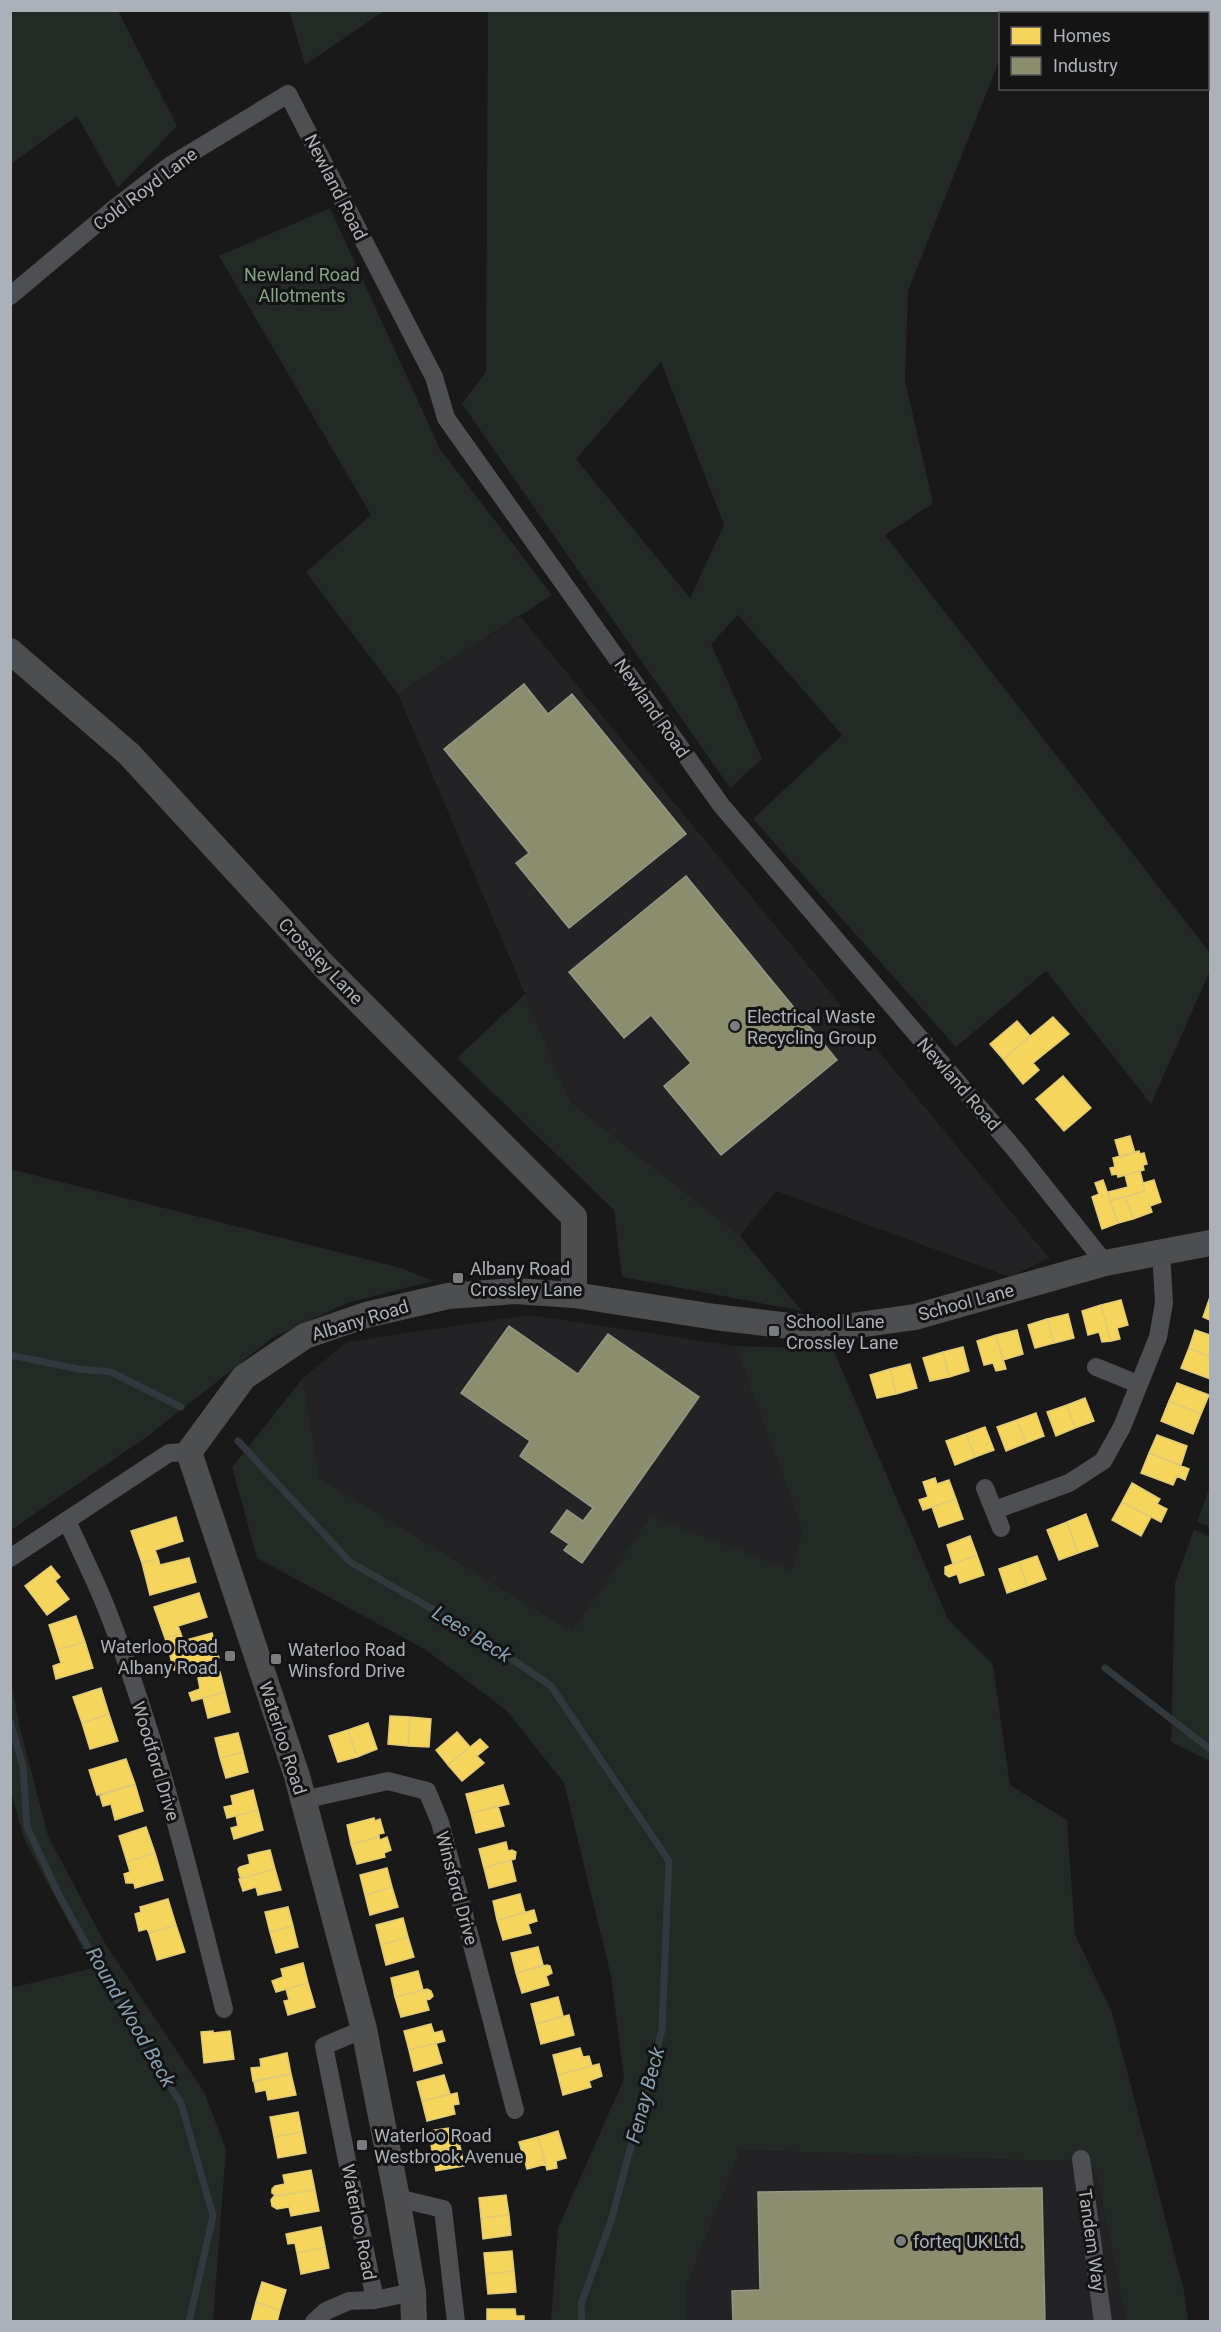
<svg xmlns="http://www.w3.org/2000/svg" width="1221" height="2332" font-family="Roboto,sans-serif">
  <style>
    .built { fill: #232325 }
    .green { fill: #232924; fill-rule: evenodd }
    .homes { fill: #f6d55c; stroke: #e0ca78; stroke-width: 1.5 }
    .industry { fill: #8c8c6e; stroke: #969784; stroke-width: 1.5 }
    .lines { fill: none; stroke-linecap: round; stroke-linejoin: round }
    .stream { stroke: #31393e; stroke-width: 7 }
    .street { stroke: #4e4f52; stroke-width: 18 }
    .secondary { stroke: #4d4e50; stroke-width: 26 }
    .poi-dot { fill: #797c81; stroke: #141415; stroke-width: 2 }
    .labels { text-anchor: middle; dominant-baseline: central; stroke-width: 6; stroke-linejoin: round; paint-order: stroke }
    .street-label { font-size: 18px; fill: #acb1b9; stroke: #141415 }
    .park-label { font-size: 18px; fill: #86a285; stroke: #141415 }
    .poi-label { font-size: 18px; fill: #acb1b9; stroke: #141415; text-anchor: start }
    .water-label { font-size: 20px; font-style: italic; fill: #87a0b0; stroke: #141415 }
  </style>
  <rect width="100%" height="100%" fill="#19191a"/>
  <path class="built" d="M520 616 1049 1258 1010 1277 776 1191 740 1236 571 1102 398 694Z
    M529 1315 735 1346 802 1530 791 1570 651 1517 572 1631 320 1478 303 1378 347 1342Z
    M741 2150 1048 2161 1081 2159 1096 2171 1126 2321H688L686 2288Z"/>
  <path class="green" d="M11 10 118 11 177 126 118 188 77 116 11 164Z
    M289 10H384V11L305 65Z
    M488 11H1020L1019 13 1000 14V59L908 291 905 380 933 503 885 535 1210 953V971L1151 1104 1046 971 956 1047 753 819 842 735 738 615 711 644 762 759 730 788 462 404 486 372ZM661 362 724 525 690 598 576 459Z
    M330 208 440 449 552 595 398 694 306 572 371 515 219 256Z
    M525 994 571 1102 740 1236 802 1311 622 1277 614 1210 457 1058Z
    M10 1169 401 1268 434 1281 347 1303 272 1338 148 1436 11 1530Z
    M735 1346 833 1349 948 1619 993 1665 1010 1785 1067 1820 1075 1934 1112 2013 1184 2291 1188 2321H1126L1096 2171 1081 2159 1048 2161 741 2150 686 2288 688 2321H551L558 2228 624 2079 611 1976 564 1783 506 1710 426 1650 257 1558 232 1467 303 1378 320 1478 572 1631 651 1516 791 1570 802 1530Z
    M1210 1486V1527L1197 1522Z
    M1194 1529 1210 1537V1761L1171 1742 1175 1583Z
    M11 1682 20 1728 48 1836 106 1945 204 2092 226 2149 213 2321H11V1988L93 1968 24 1839 11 1791Z"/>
  <path class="homes" d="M1053 1017 1069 1034 1033 1063 1039 1070 1023 1084 1003 1059Z
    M1017 1021 1030 1036 1003 1059 990 1044Z
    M1063 1076 1091 1108 1064 1131 1036 1099Z
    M1130 1136 1135 1153 1120 1157 1115 1140Z
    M1139 1151 1140 1154 1144 1153 1147 1164 1143 1165 1144 1170 1118 1177 1117 1174 1112 1175 1110 1168 1115 1167 1113 1158Z
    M1140 1171 1145 1191 1110 1201 1108 1192 1128 1187 1125 1175Z
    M1103 1180 1118 1223 1102 1229 1092 1197 1099 1194 1095 1183Z
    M1154 1180 1161 1202 1150 1206 1152 1212 1133 1219 1125 1197 1145 1191 1143 1183Z
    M1125 1197 1133 1219 1118 1223 1110 1201Z
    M1210 1297V1320L1203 1317Z
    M1121 1300 1128 1325 1117 1328 1120 1339 1111 1341 1101 1305Z
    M1101 1305 1111 1341 1102 1342 1099 1332 1088 1335 1082 1311Z
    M1068 1314 1074 1338 1054 1343 1047 1319Z
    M1047 1319 1054 1343 1035 1348 1028 1325Z
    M1017 1330 1023 1354 1003 1360 996 1335Z
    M1195 1330 1210 1335V1357L1189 1348Z
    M996 1335 1006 1369 996 1371 993 1363 984 1365 977 1341Z
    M963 1347 969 1371 949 1377 943 1352Z
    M1189 1348 1210 1357V1379L1181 1368Z
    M943 1352 949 1377 930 1381 923 1358Z
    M910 1364 917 1388 896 1394 890 1369Z
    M890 1369 896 1394 877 1398 870 1375Z
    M1177 1383 1209 1395 1201 1414 1169 1401Z
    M1085 1398 1094 1421 1075 1428 1067 1405Z
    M1169 1401 1201 1414 1193 1434 1161 1421Z
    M1067 1405 1075 1428 1056 1436 1047 1412Z
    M1036 1413 1044 1436 1026 1443 1017 1420Z
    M1017 1420 1026 1443 1006 1451 997 1427Z
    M985 1427 994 1450 975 1457 966 1434Z
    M966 1434 975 1457 955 1465 946 1441Z
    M1157 1435 1187 1446 1181 1465 1149 1453Z
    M1149 1453 1189 1469 1185 1480 1177 1476 1173 1485 1141 1473Z
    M935 1478 937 1484 949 1480 956 1499 923 1510 919 1500 928 1497 923 1482Z
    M1132 1483 1160 1499 1157 1504 1167 1509 1161 1522 1122 1502Z
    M956 1499 963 1519 939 1527 932 1507Z
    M1122 1502 1151 1517 1141 1536 1112 1520Z
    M1086 1514 1098 1546 1078 1553 1067 1522Z
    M176 1517 183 1541 155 1550 158 1558 142 1563 131 1531Z
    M1067 1522 1078 1553 1059 1560 1047 1530Z
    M970 1536 977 1555 953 1564 947 1545Z
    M977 1555 984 1575 960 1583 957 1574 949 1577 945 1574V1567Z
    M1037 1556 1046 1579 1027 1586 1019 1562Z
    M158 1558 160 1565 189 1558 196 1582 150 1595 142 1563Z
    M1019 1562 1027 1586 1007 1593 999 1569Z
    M51 1566 60 1577 55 1581 69 1599 47 1615 25 1586Z
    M199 1593 207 1617 178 1626 181 1634 165 1638 154 1607Z
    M76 1616 85 1642 57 1650 49 1625Z
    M212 1633 219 1658 174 1670 165 1638 181 1634 183 1641Z
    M85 1642 93 1668 56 1679 53 1666 61 1663 57 1650Z
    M220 1672 225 1692 192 1701 189 1693 200 1689 198 1678Z
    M101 1688 109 1714 82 1723 73 1697Z
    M225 1692 230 1712 208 1718 203 1698Z
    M109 1714 118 1741 90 1749 82 1723Z
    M390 1716 410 1717 408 1746 388 1744Z
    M410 1717 431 1719 429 1747 408 1746Z
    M368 1723 377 1749 357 1757 348 1730Z
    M348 1730 357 1757 338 1762 329 1736Z
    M457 1732 470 1747 448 1765 436 1750Z
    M238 1733 243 1752 220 1758 215 1738Z
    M480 1739 488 1747 477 1756 484 1763 462 1781 448 1765Z
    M243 1752 248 1772 226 1778 220 1758Z
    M126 1759 135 1784 97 1795 89 1770Z
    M135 1784 143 1811 115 1820 111 1804 103 1806 100 1796Z
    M503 1785 509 1804 471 1813 466 1794Z
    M253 1790 258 1810 227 1818 224 1807 233 1805 231 1796Z
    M498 1806 504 1826 476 1833 471 1813Z
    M258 1810 263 1830 234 1839 231 1828 238 1826 236 1816Z
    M374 1818 375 1821 380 1819 384 1833 379 1834V1837L351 1844 347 1825Z
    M146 1827 155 1853 127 1862 119 1836Z
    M379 1837 380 1840 387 1837 391 1850 384 1853 385 1857 357 1864 351 1844Z
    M506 1842 508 1851 512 1850 516 1852 515 1859 484 1868 479 1849Z
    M270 1850 275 1869 243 1878 240 1877 238 1869 240 1867 250 1864 248 1855Z
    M155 1853 163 1880 135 1888 134 1883H126L124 1874 130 1872 127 1862Z
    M511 1860 516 1881 489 1888 484 1868Z
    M387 1868 392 1887 365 1895 360 1875Z
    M275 1869 281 1890 258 1895 256 1887 243 1891 239 1879Z
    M392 1887 398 1907 370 1915 365 1895Z
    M520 1894 525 1913 497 1920 493 1901Z
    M168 1899 176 1925 149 1933 147 1929 139 1931 135 1914 141 1912 140 1907Z
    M288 1907 293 1926 270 1932 265 1912Z
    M534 1910 537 1921 528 1924 531 1933 503 1940 497 1920Z
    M403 1918 408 1937 381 1945 376 1925Z
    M176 1925 185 1952 157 1960 149 1933Z
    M293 1926 298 1947 276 1953 270 1932Z
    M408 1937 414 1957 386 1965 381 1945Z
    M538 1947 543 1965 516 1973 511 1953Z
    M303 1963 308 1983 276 1992 272 1981 283 1977 281 1969Z
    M547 1965 550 1966 552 1973 546 1976 549 1985 522 1993 516 1973Z
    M418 1971 423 1990 395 1997 391 1978Z
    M308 1983 315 2007 288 2015 284 2001 289 2000 286 1989Z
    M427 1989 431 1991 433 1996 430 1999 426 2000 429 2010 401 2017 395 1997Z
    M558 1997 563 2016 536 2024 531 2004Z
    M569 2015 574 2035 541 2044 536 2024Z
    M431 2024 434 2033 442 2031 445 2041 409 2050 404 2031Z
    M213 2031V2033L230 2031 234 2059 204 2063 201 2032Z
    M436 2043 442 2063 414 2071 409 2050Z
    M580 2048 583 2057 589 2056 592 2066 558 2075 553 2055Z
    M287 2053 291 2074 253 2081 251 2068 261 2067 260 2059Z
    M599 2064 602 2076 589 2081 591 2087 563 2095 558 2075Z
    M291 2074 296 2095 268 2100 266 2090 256 2092 254 2082Z
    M444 2075 450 2094 422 2101 417 2082Z
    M457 2093 459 2104 453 2105 455 2114 427 2121 422 2101Z
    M298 2112 302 2132 274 2137 270 2117Z
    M456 2127 460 2146 432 2151 429 2131Z
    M558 2131 566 2158 556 2161 557 2168 547 2170 538 2137Z
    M302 2132 306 2153 278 2158 274 2137Z
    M538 2137 546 2164 527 2169 519 2142Z
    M460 2146 464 2166 436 2171 432 2151Z
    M311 2170 315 2190 277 2196 272 2193V2189L275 2186 285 2184 283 2175Z
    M315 2190 319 2211 291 2216 289 2207 277 2209 272 2206 271 2200 274 2196Z
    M506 2195 509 2215 481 2218 479 2198Z
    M509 2215 511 2235 483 2239 481 2218Z
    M321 2227 325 2247 297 2253 295 2243 288 2244 286 2234Z
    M325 2247 329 2268 301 2274 297 2253Z
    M512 2251 514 2271 486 2274 484 2253Z
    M514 2271 516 2292 488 2294 486 2274Z
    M262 2282 286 2290 280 2310 256 2302Z
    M256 2302 280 2310 277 2322H251Z
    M487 2309H515L516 2316H524V2322H487Z"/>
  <path class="industry" d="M524 684 548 714 572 694 686 834 569 928 516 863 529 853 444 749Z
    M686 876 837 1060 721 1155 664 1086 691 1063 651 1015 624 1038 569 972Z
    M509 1326 578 1374 608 1334 699 1397 582 1563 564 1550 569 1544 551 1532 567 1510 583 1521 593 1508 520 1456 530 1441 461 1393Z
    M1042 2188 1045 2322H733L732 2291 760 2290 758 2192Z"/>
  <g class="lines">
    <path class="stream" d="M10 1355 78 1369 111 1372 181 1407
      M238 1441 350 1562 476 1634 551 1686 669 1861 662 2030 611 2221 581 2304 582 2322
      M1105 1668 1210 1749
      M10 1721 23 1767 27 1827 58 1893 142 2045 181 2103 213 2216 189 2322"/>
    <path class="street" d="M10 296 115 208 171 165 288 94 434 377 446 418 721 805 1017 1152 1105 1263
      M1096 1367 1138 1384
      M985 1488 1001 1528
      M995 1510 1069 1483 1103 1461 1122 1427 1158 1337 1164 1303 1161 1252
      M67 1521C82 1554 99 1587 111 1620 159 1746 191 1878 224 2009
      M10 1558 169 1453 189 1452
      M303 1800 388 1781 427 1791 440 1822 515 2110
      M364 2029 324 2046 375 2300
      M1081 2159 1103 2322
      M397 2198 443 2209 456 2322
      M314 2322 326 2311 349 2301 375 2300 413 2292"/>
    <path class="secondary" d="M10 651 129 754 324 966 574 1217V1295
      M414 2322 413 2292 397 2198 364 2029 297 1776 189 1452 244 1377 305 1336 366 1315 448 1296 515 1291 574 1295 715 1317 823 1330 915 1317 1105 1263 1210 1243"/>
  </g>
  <g class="poi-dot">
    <circle cx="735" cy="1026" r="6"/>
    <rect x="452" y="1272" width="12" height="12" rx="3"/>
    <rect x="768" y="1325" width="12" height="12" rx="3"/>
    <rect x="224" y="1650" width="12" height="12" rx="3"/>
    <rect x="270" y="1653" width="12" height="12" rx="3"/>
    <rect x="356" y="2139" width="12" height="12" rx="3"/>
    <circle cx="901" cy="2241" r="6"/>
  </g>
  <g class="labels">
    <g class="street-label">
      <text transform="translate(336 187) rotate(63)">Newland Road</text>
      <text transform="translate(145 189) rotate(-37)">Cold Royd Lane</text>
      <text transform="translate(652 708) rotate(55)">Newland Road</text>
      <text transform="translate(321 961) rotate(46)">Crossley Lane</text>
      <text transform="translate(959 1084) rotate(49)">Newland Road</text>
      <text transform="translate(966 1302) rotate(-15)">School Lane</text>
      <text transform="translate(360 1320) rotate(-17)">Albany Road</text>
      <text transform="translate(283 1738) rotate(72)">Waterloo Road</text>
      <text transform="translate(156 1761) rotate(73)">Woodford Drive</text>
      <text transform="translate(457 1888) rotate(75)">Winsford Drive</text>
      <text transform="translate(359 2222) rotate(79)">Waterloo Road</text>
      <text transform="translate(1092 2240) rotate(82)">Tandem Way</text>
    </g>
    <g class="park-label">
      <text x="302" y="274">Newland Road<tspan x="302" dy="21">Allotments</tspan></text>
    </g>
    <g class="poi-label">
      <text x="747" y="1016">Electrical Waste<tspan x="747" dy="21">Recycling Group</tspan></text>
      <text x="470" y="1268">Albany Road<tspan x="470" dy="21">Crossley Lane</tspan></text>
      <text x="786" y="1321">School Lane<tspan x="786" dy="21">Crossley Lane</tspan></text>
      <text x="218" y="1646" text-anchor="end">Waterloo Road<tspan x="218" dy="21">Albany Road</tspan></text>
      <text x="288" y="1649">Waterloo Road<tspan x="288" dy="21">Winsford Drive</tspan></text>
      <text x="374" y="2135">Waterloo Road<tspan x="374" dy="21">Westbrook Avenue</tspan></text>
      <text x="913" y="2241">forteq UK Ltd.</text>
    </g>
    <g class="water-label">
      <text transform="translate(472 1634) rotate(32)">Lees Beck</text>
      <text transform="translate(131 2017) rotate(60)">Round Wood Beck</text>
      <text transform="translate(645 2095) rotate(-75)">Fenay Beck</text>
    </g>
  </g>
  <rect width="1221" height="2332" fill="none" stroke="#acb1b9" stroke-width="24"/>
  <rect x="999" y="12" width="210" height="78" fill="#141415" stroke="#515357" stroke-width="1.5"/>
  <rect x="1011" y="27" width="30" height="18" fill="#f6d55c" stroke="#515357" stroke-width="1.5"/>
  <text x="1053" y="42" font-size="18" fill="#acb1b9">Homes</text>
  <rect x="1011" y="57" width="30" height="18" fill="#8c8c6e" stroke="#515357" stroke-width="1.5"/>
  <text x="1053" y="72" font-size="18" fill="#acb1b9">Industry</text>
</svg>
